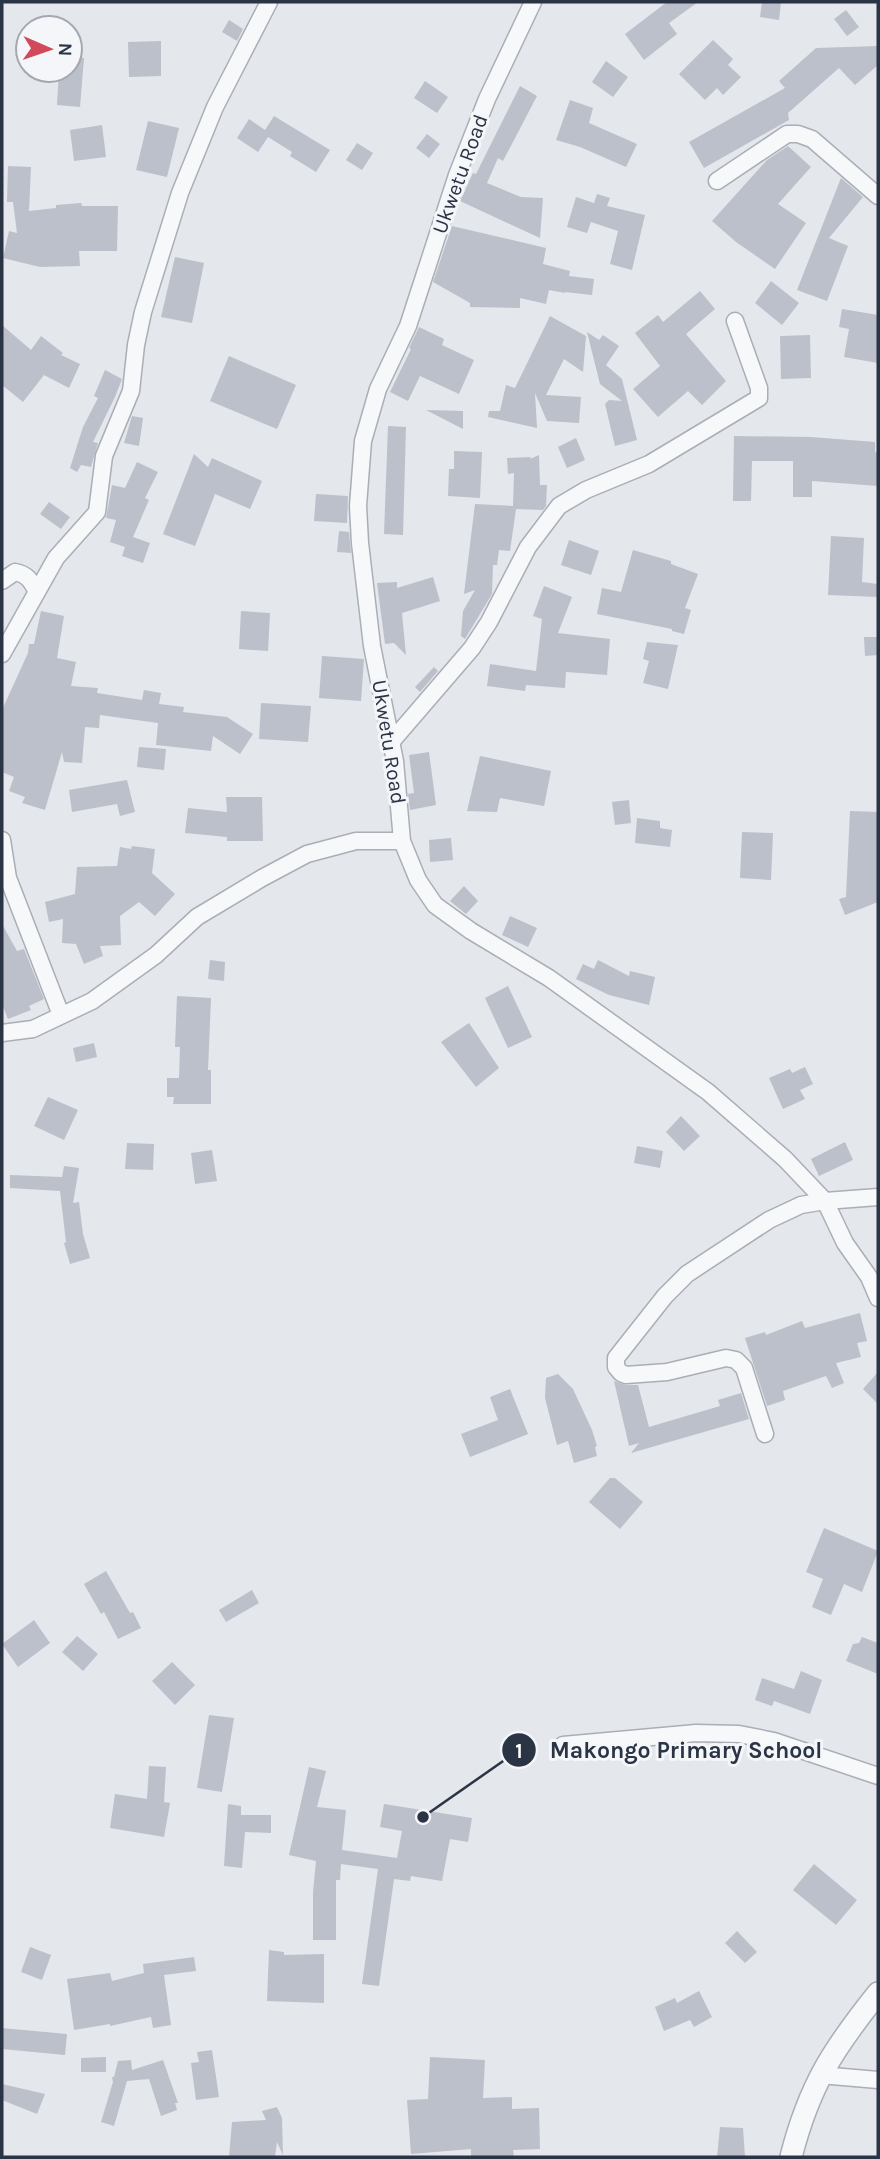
<svg xmlns="http://www.w3.org/2000/svg" width="880" height="2159" font-family="Karla,sans-serif">
  <style>
    .building { fill: #bbc0ca }
    .lines { fill: none; stroke-linecap: round; stroke-linejoin: round }
    .minor-casing { stroke: #a9aeb7; stroke-width: 19 }
    .tertiary-casing { stroke: #a9aeb7; stroke-width: 24 }
    .minor { stroke: #f7f8fa; stroke-width: 16 }
    .tertiary { stroke: #f7f8fa; stroke-width: 21 }
    .labels { text-anchor: middle; dominant-baseline: central; stroke-width: 6; stroke-linejoin: round; paint-order: stroke }
    .street-label { font-size: 21px; fill: #2b3445; stroke: #f4f6f9 }
    .leader { fill: none; stroke: #2b3445; stroke-width: 2.5 }
    .callout-dot { fill: #2b3445; stroke: #f4f6f9; stroke-width: 2.5 }
    .mark-label { font-size: 21px; text-anchor: middle; font-weight: bold; fill: #fff }
    .callout-label { font-size: 23px; text-anchor: middle; font-weight: bold; fill: #2b3445; stroke: #f4f6f9; stroke-width: 6; stroke-linejoin: round; paint-order: stroke }
  </style>
  <rect width="100%" height="100%" fill="#e4e7ec"/>
  <path class="building" d="M667 2H698L669 23 677 34 644 60 625 34Z
    M762 2H781L779 20 760 17Z
    M846 10 859 27 847 36 834 19Z
    M229 20 243 29 237 41 222 32Z
    M713 40 733 59 728 65 741 77 723 95 717 88 705 100 679 74Z
    M161 41V76L129 77 128 42Z
    M878 46V65L855 85 839 68 788 113 789 120 704 168 689 142 785 88 779 81 816 48Z
    M70 57 84 58 80 107 57 105 59 70H70Z
    M606 61 628 77 613 97 592 82Z
    M425 81 448 97 437 113 414 98Z
    M520 86 537 96 503 161 498 158 487 183 521 197 543 198 540 238 460 201 473 173 476 174Z
    M570 100 593 108 589 123 637 144 626 167 580 147 556 140Z
    M274 116 330 150 316 172 290 156 292 152 268 137 258 152 237 138 249 119 265 130Z
    M148 121 179 128 167 177 136 170Z
    M102 125 106 157 74 161 70 130Z
    M427 134 440 144 429 158 416 148Z
    M357 143 373 153 362 170 346 160Z
    M788 146 811 167 778 204 806 223 775 269 736 242 712 221 767 160Z
    M8 166 31 167 29 211 56 208V205L81 203 82 206H118L117 251H79L80 266 40 267 3 258 9 231 17 233 13 202H7Z
    M841 178 863 197 829 238 848 246 827 301 797 290Z
    M597 194 610 198 607 206 645 215 632 270 610 264 618 231 591 222 587 233 567 227 576 197 594 203Z
    M452 226 546 248 543 264 570 271 569 276 594 279 592 295 565 292V293L549 290 546 304 520 298V308L470 307V303L433 282Z
    M175 257 204 263 192 323 161 317Z
    M771 281 799 303 782 325 755 303Z
    M700 291 715 309 686 334 726 381 702 405 688 391 658 417 633 389 660 366 635 333 658 315 663 322Z
    M842 309 878 315V363L844 357 849 329 839 327Z
    M550 316 586 336 583 372 564 359 546 395 581 397 579 423 547 421 535 393 537 428 488 417 489 411H500L506 385 515 388Z
    M2 325 31 350 41 336 63 353 61 355 80 364 69 388 44 375 23 402 2 385Z
    M419 327 444 339 442 345 474 360 459 394 420 376 408 401 390 392 411 349 409 348Z
    M587 332 599 340 603 335 619 346 606 365 622 379 637 440 615 446 605 404 609 400 622 401 600 384Z
    M810 335 811 378 781 379 780 336Z
    M229 356 296 385 277 429 210 401Z
    M105 370 122 379 115 397 93 442 98 443 91 467 81 465 77 472 70 468 83 427 98 398 94 396Z
    M426 410 463 411V429Z
    M132 416 143 418 139 446 124 443Z
    M388 426 406 427 403 535 384 534Z
    M734 436 811 437 875 442V452L878 453V486L812 481V497H793V461H752L751 501H733Z
    M576 438 585 460 567 468 558 447Z
    M454 451 482 452 480 498 448 496 449 469H454Z
    M194 454 208 467 212 458 262 481 250 509 215 494 195 546 163 534Z
    M539 455 540 485H547L546 506 543 510 516 509 510 551 499 550 497 565H493L492 594 465 639 461 636 463 611 475 590 464 594 475 504 513 506 514 473 508 474 507 458 531 457 530 459Z
    M137 462 158 472 145 498 149 500 133 537 150 543 143 563 122 556 125 547 110 542 116 520 106 518 112 485 125 488Z
    M316 494 348 496 347 523 314 521Z
    M49 502 70 517 61 529 40 514Z
    M339 531 349 532 351 553 337 552Z
    M831 536 864 538 862 582 878 584V597L828 595Z
    M569 540 599 551 591 575 561 565Z
    M633 550 671 561V564L698 574 685 608 691 610 684 634 672 631V629L597 614 602 588 621 592Z
    M433 577 440 601 402 613 406 655 394 643 385 644 377 583 397 582V588Z
    M544 586 572 597 558 633 610 639 607 675 566 672 565 688 526 685 525 691 487 686 490 664 536 671 542 619 533 616Z
    M41 611 64 616 57 658 76 662 71 686 98 688 97 693 142 700 144 690 161 693 159 704 184 707 183 712 227 717 253 734 240 754 213 736 211 751 156 745 158 723 100 715 99 728 85 727 82 763 64 762 62 752 45 810 22 803 25 797 9 791 14 777 2 772V710L28 653 29 644H34Z
    M241 611 270 613 268 651 239 649Z
    M864 637H878V655L865 656Z
    M647 642 678 645 668 689 643 683 649 661 643 659Z
    M322 656 364 659 361 701 319 698Z
    M434 667 438 671 420 692 415 687Z
    M261 703 311 706 308 742 259 739Z
    M139 747 166 749 164 770 137 767Z
    M429 752 436 805 410 810 408 794 414 793 409 755Z
    M480 756 551 771 544 806 500 798 497 812 467 811Z
    M127 780 135 812 120 816 117 804 72 812 69 790Z
    M226 797H262L263 841H227V837L185 833 188 808 227 812Z
    M629 800 631 823 615 825 612 802Z
    M850 811 878 812V902L845 915 839 899 846 897Z
    M637 818 660 821V828L672 830 670 847 635 843Z
    M742 832 773 833 771 880 740 878Z
    M451 838 453 860 430 862 429 840Z
    M132 846 155 849 152 873 175 894 155 916 139 902 120 916 121 945 100 946 103 956 84 964 76 944 62 943 63 919 49 922 45 902 75 894 77 867 117 866 120 847 131 849Z
    M464 886 478 901 466 914 450 901Z
    M510 916 537 928 528 947 502 935Z
    M2 924 17 951 24 949 44 999 29 1006 31 1010 8 1019 2 1004Z
    M210 960 225 962 224 981 208 979Z
    M598 960 629 976 630 971 655 977 649 1005 609 995 576 979 583 964 594 969Z
    M508 986 532 1037 508 1048 485 998Z
    M177 996 211 998 208 1070H211V1104H173L174 1097H167V1078H179L180 1047H175Z
    M469 1023 499 1068 476 1087 441 1042Z
    M94 1043 97 1057 76 1062 73 1048Z
    M805 1067 813 1084 800 1090 805 1099 783 1109 769 1078 790 1069 792 1073Z
    M48 1097 78 1110 64 1140 34 1126Z
    M681 1116 700 1136 684 1151 666 1132Z
    M845 1142 853 1160 819 1176 811 1159Z
    M127 1143 154 1144 153 1170 125 1169Z
    M637 1146 663 1151 660 1168 634 1163Z
    M212 1150 217 1181 195 1184 191 1153Z
    M64 1166 79 1168 73 1203 79 1202 83 1234 90 1258 70 1264 64 1243 66 1242 60 1191 10 1188V1175L62 1177Z
    M860 1313 867 1341 857 1343 861 1357 836 1363 844 1383 832 1388 826 1376 783 1391 785 1400 767 1406 745 1338 765 1332 766 1335 802 1321 805 1328Z
    M878 1372V1404L863 1389Z
    M558 1374 573 1389 592 1430 597 1446 595 1447 597 1456 574 1463 568 1441 557 1445 545 1398 546 1378Z
    M614 1381 626 1385H638L649 1427 720 1406 718 1400 741 1393 749 1419 631 1453 639 1443 629 1446Z
    M510 1389 528 1434 470 1457 461 1434 498 1420 490 1397Z
    M610 1478H615L643 1502 620 1529 589 1502Z
    M824 1528 878 1551 862 1592 844 1584 831 1615 812 1607 823 1579 806 1572Z
    M106 1571 130 1613 133 1612 141 1628 118 1639 104 1612 101 1614 84 1584Z
    M252 1590 259 1603 226 1622 219 1610Z
    M34 1620 50 1643 18 1667 2 1644Z
    M77 1636 98 1654 83 1671 62 1652Z
    M862 1637 878 1643V1674L846 1661 853 1644 859 1643Z
    M172 1662 195 1685 175 1705 152 1681Z
    M801 1671 822 1680 810 1714 774 1701 772 1706 755 1700 762 1678 794 1689Z
    M209 1715 234 1718 222 1792 197 1788Z
    M149 1766 166 1767 164 1802 170 1803 164 1837 110 1828 115 1794 147 1799Z
    M309 1767 326 1771 317 1807 346 1810 342 1850 397 1858 402 1831 380 1827 384 1804 472 1818 468 1842 450 1839 442 1881 411 1876 410 1881 394 1879 379 1986 362 1984 378 1869 341 1864 340 1880H336V1940H313V1892L316 1861 289 1855Z
    M228 1804 241 1806V1815H271V1833L245 1832 242 1868 224 1866Z
    M814 1864 857 1900 836 1925 793 1890Z
    M737 1931 757 1952 745 1963 725 1943Z
    M30 1947 51 1955 42 1980 21 1972Z
    M269 1950 284 1952V1955L324 1954V2003L267 2001Z
    M194 1957 196 1971 164 1975 171 2025 153 2028 151 2017 110 2026V2024L74 2030 67 1979 110 1973 112 1981 144 1973 143 1964Z
    M699 1991 712 2017 694 2027 690 2020 664 2031 655 2007 675 1998 677 2003Z
    M2 2028 67 2034 65 2055 2 2049Z
    M212 2050 219 2097 196 2100 191 2063 199 2062 197 2052Z
    M106 2057V2072H81V2058Z
    M430 2057 485 2060 483 2098 512 2097V2109L539 2108 540 2149 513 2150 514 2157H471V2149L411 2154 407 2100 428 2099Z
    M131 2060 132 2070 163 2060 178 2103H175L177 2110 161 2116 149 2079 127 2081 114 2126 101 2122 113 2082 112 2077H114L118 2061Z
    M2 2084 45 2094 37 2114 2 2100Z
    M277 2107 282 2118 283 2155 277 2142 275 2157H229L232 2122 266 2120 262 2111Z
    M720 2127 743 2128 745 2157H717Z"/>
  <g class="lines">
    <g class="minor-casing">
      <path id="minor" d="M533 2 487 99 457 175 408 326 378 389 363 441 358 506 360 543 372 646 395 761 402 841 418 880 435 905 471 931 549 978 708 1092 785 1159 825 1201 845 1243 869 1277 878 1298
        M717 181 787 134H798L812 139 878 196
        M2 581 15 572C27 574 31 581 36 590
        M2 654 56 558 97 512 104 456 131 391 136 345 143 312 180 193 215 107 269 2
        M392 741 472 648 489 622 528 547 559 506 586 490 649 464 759 398V388L735 321
        M2 840 8 878 61 1015
        M2 1033 33 1029 92 1001 156 955 197 917 262 878 307 854 356 841H402
        M765 1434 744 1368 736 1360 726 1358 667 1372 626 1375 621 1373 616 1367V1358L665 1296 687 1274 769 1220 801 1205 825 1201 878 1197
        M563 1745 696 1733 739 1734 774 1741 878 1776
        M820 2075 878 2080"/>
    </g>
    <g class="tertiary-casing">
      <path id="tertiary" d="M791 2157C809 2086 833 2049 878 1993"/>
    </g>
    <use href="#minor" class="minor"/>
    <use href="#tertiary" class="tertiary"/>
  </g>
  <g class="labels">
    <g class="street-label">
      <text transform="translate(460 174) rotate(-70)">Ukwetu Road</text>
      <text transform="translate(389 742) rotate(81)">Ukwetu Road</text>
    </g>
  </g>
  <path class="leader" d="M423 1817L519 1750"/>
  <g class="callout-dot">
    <circle cx="423" cy="1817" r="7"/>
    <circle cx="519" cy="1750" r="18"/>
  </g>
  <g class="mark-label">
    <text x="519" y="1758">1</text>
  </g>
  <g class="callout-label">
    <text x="686" y="1758">Makongo Primary School</text>
  </g>
  <rect width="880" height="2159" fill="none" stroke="#2b3445" stroke-width="7"/>
  <g transform="translate(49 49) rotate(92)"><circle r="33" fill="#f4f6f9" stroke="#a4a8b1" stroke-width="2"/>
  <path d="M0-5L12 26L0 18L-12 26Z" fill="#d1495b"/>
  <text y="-10" font-size="19" font-weight="bold" text-anchor="middle" fill="#2b3445">N</text>
  </g>
</svg>
